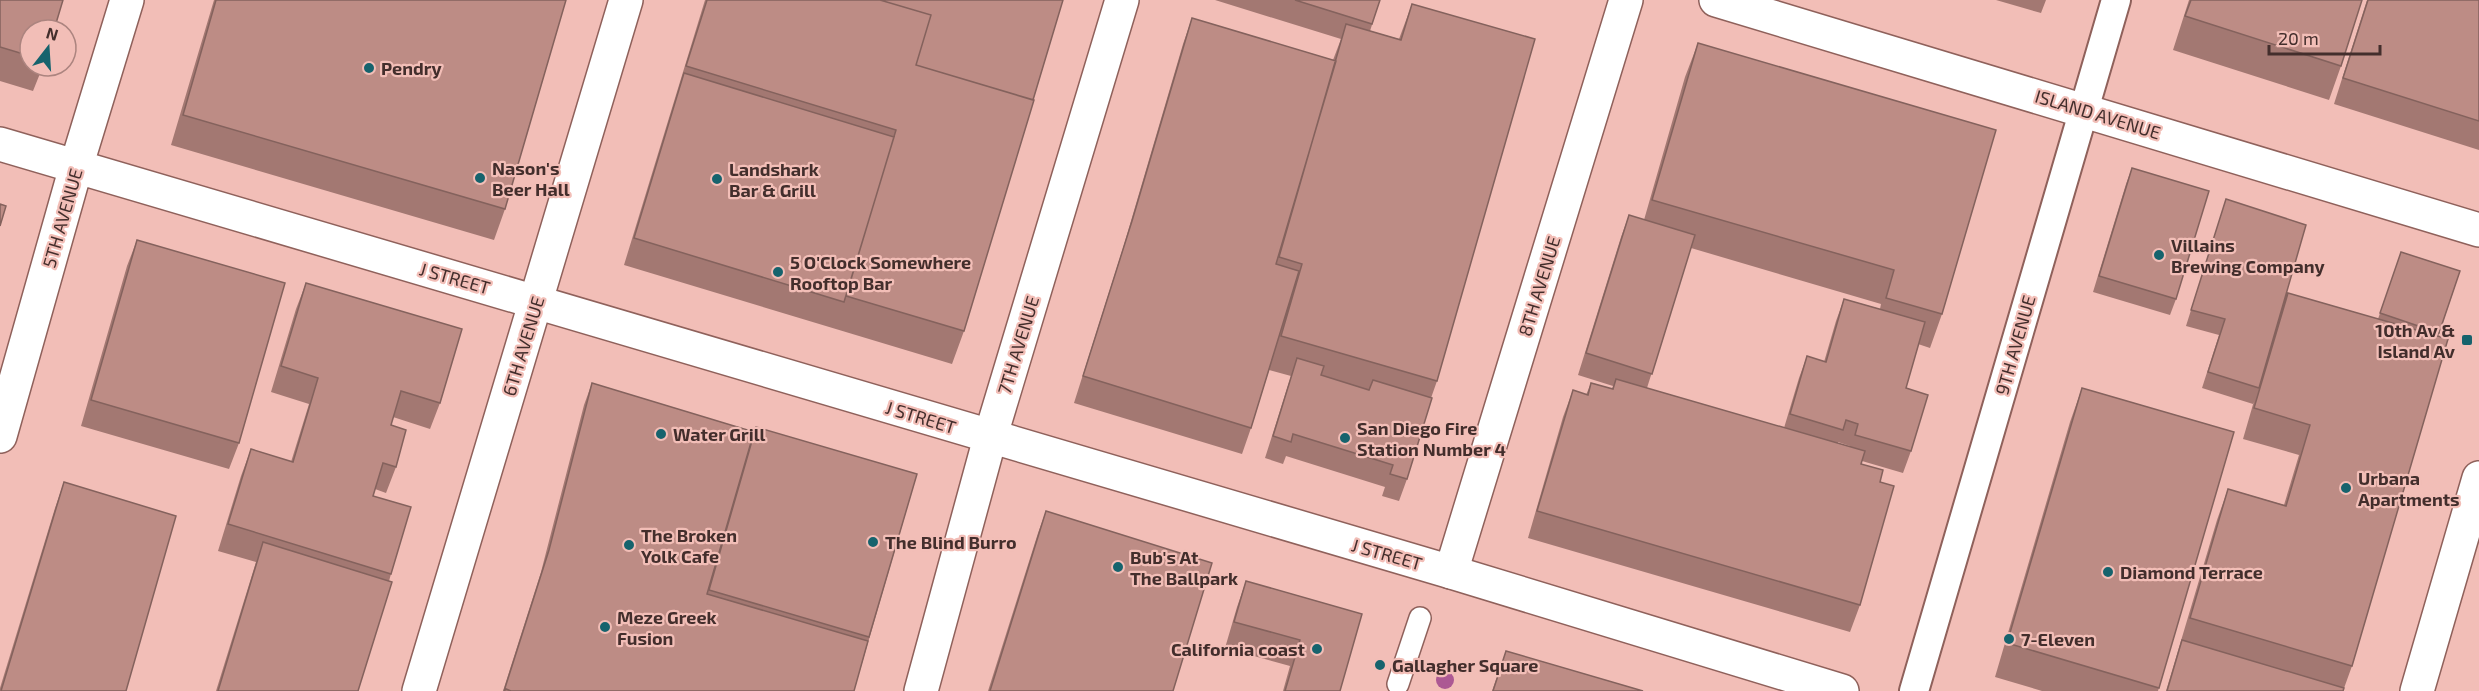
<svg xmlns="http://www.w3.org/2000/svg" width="2479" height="691" font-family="'Exo 2',sans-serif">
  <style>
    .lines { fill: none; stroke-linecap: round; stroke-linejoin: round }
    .pedestrian-casing { stroke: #8f615b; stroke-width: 24 }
    .minor-casing { stroke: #8f615b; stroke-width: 32 }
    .tertiary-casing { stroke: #8f615b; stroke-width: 36 }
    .secondary-casing { stroke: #8f615b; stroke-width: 36 }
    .primary-casing { stroke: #8f615b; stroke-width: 36 }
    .pedestrian { stroke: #fff; stroke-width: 21 }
    .minor { stroke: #fff; stroke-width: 28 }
    .tertiary { stroke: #fff; stroke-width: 33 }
    .secondary { stroke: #fff; stroke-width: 33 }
    .primary { stroke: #fff; stroke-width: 33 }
    .tree { fill: #ac5893 }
    .wall { fill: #a37872; fill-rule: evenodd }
    .building { fill: #bd8c85; stroke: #84625d; stroke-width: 1.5 }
    .poi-dot { fill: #16636d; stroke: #f2beb7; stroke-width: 2 }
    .labels { text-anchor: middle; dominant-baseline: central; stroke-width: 4.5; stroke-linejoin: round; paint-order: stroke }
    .poi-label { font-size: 18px; font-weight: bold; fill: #432e2c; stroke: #f2beb7; text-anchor: start }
    .street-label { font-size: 18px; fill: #432e2c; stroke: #f2beb7 }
  </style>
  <rect width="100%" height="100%" fill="#f2beb7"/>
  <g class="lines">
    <g class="pedestrian-casing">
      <path id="pedestrian" d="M1398 684 1420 618"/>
    </g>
    <g class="minor-casing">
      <path id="minor" d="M1914 691 2116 0"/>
    </g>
    <g class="tertiary-casing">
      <path id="tertiary" d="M1451 572 1626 0
        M419 691 626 0
        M921 691 990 438 1122 0"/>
    </g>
    <g class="secondary-casing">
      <path id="secondary" d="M1716 0 2479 230
        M0 144 1451 572 1842 691
        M0 436 76 167 127 0"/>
    </g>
    <g class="primary-casing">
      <path id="primary" d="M2417 691 2479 478"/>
    </g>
    <use href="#pedestrian" class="pedestrian"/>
    <use href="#minor" class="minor"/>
    <use href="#tertiary" class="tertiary"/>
    <use href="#secondary" class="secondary"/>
    <use href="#primary" class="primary"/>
  </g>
  <circle class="tree" cx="1445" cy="680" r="9"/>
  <path class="wall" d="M0 0 30 30V66H43L33 91 0 81Z
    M214 0H566L505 209 494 240 171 145Z
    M705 0H1063L964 331 952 364 624 265Z
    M1215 0H1380L1370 31 1399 39 1412 4 1437 381 1431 398 1407 479 1399 501 1382 496 1385 487 1286 456 1283 464 1265 458 1291 376 1269 370 1251 428 1242 454 1074 403 1123 248 1183 44 1192 18 1333 60 1341 39Z
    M1996 0H2046L2041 13Z
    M2189 0H2362L2341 66 2329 100 2173 50Z
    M2367 0H2479V150L2334 104Z
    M1698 43 1942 314 1930 348 1918 344 1906 388 1911 451 1903 473 1862 461 1861 464 1880 482 1860 605 1850 632 1528 538 1563 417 1573 390 1586 395 1591 383 1612 389 1613 386 1578 375 1621 237 1629 215 1644 220 1685 77ZM1691 248 1881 304 1880 309 1844 299 1836 321 1824 362 1807 356 1799 378 1784 428 1647 388ZM1838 442 1850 446V447L1838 443Z
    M2132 168 2176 299 2170 315 2093 292 2126 184Z
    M2226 199 2280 315 2288 293 2378 319 2401 252 2460 271 2438 337 2352 666 2343 691H2166L2217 520 2228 489 2284 505 2299 455 2243 439 2254 401 2253 404 2202 388 2219 335 2186 326Z
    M137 240 239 443 229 469 81 426 127 266Z
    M306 283 440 403 430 429 393 417 391 425 396 467 386 493 375 489 373 496 391 574 358 691H216L256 562 218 551 241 476 251 449 291 462 309 404 271 392 296 309Z
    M592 383 754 432 917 474 854 691H503L541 572 584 405Z
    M2082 388 2234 432 2158 691H2042L1995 677 2070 422Z
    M64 482 126 691H0V688L55 508Z
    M1046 511 1173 691H988L1038 533Z
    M1246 581 1362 614 1340 691H1283L1290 666 1225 648 1237 607Z
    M1506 651 1643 691H1492Z"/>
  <path class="building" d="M0 0H63L54 30H30V56L0 47Z
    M216 0H566L505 209 183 115Z
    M707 0H880L931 15 916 65 1034 100 964 331 846 296 896 130 686 66Z
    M880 0H1063L1033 100 916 65 931 15Z
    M1295 0H1380L1372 24Z
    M2191 0H2362L2341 66 2185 16Z
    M2368 0H2479V121L2343 78Z
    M1412 4 1535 39 1437 381 1281 336 1302 264 1279 257 1346 24 1401 40Z
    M1192 18 1336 61 1276 264 1299 271 1251 428 1083 376 1132 221Z
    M1698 43 1996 130 1942 314 1886 298 1894 270 1652 200Z
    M684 73 894 137 844 302 634 238Z
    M2132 168 2209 191 2176 299 2099 276Z
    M2226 199 2306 225 2259 388 2208 372 2225 319 2191 310Z
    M0 204 6 206 0 226Z
    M1629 215 1695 235 1652 374 1586 353Z
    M137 240 285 283 239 443 91 400Z
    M2401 252 2460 271 2439 333 2380 313Z
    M306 283 462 329 440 403 401 391 391 425 406 430 396 467 383 463 373 496 411 507 391 574 228 524 251 449 293 462 318 378 281 366Z
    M2288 293 2448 339 2352 666 2190 618 2228 489 2286 506 2310 425 2254 408Z
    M1844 299 1925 322 1906 388 1928 395 1911 451 1855 435 1858 424 1846 420 1843 430 1790 414 1807 356 1826 362Z
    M1297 358 1324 366 1321 375 1369 390 1373 380 1432 398 1407 479 1390 474 1393 465 1293 434 1291 442 1273 436Z
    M1616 379 1865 451 1861 464 1883 470 1880 482 1894 486 1860 605 1537 511 1573 390 1588 395 1591 383 1613 389Z
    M592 383 754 432 707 594 868 641 854 691H511L506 689 504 691 549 550Z
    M2082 388 2234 432 2159 688 2007 643Z
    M756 427 917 474 869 637 709 590Z
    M64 482 176 516 126 691H1Z
    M1046 511 1212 563 1173 691H990Z
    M263 542 392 582 358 691H218Z
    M1246 581 1362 614 1340 691H1285L1300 640 1234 622Z
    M2182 640 2344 688 2343 691H2167Z
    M1506 651 1643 691H1493Z"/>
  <g class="poi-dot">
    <circle cx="369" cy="68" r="6"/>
    <circle cx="480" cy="178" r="6"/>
    <circle cx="717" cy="179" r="6"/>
    <circle cx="2159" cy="255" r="6"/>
    <circle cx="778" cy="272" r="6"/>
    <rect x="2461" y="334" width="12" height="12" rx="3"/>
    <circle cx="661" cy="434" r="6"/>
    <circle cx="1345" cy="438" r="6"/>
    <circle cx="2346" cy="488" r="6"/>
    <circle cx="873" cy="542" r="6"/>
    <circle cx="629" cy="545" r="6"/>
    <circle cx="1118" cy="567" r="6"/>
    <circle cx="2108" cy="572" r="6"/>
    <circle cx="605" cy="627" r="6"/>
    <circle cx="2009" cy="639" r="6"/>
    <circle cx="1317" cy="649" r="6"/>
    <circle cx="1380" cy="665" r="6"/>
  </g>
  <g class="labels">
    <g class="poi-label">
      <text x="381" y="68">Pendry</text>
      <text x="492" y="168">Nason's<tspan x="492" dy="21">Beer Hall</tspan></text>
      <text x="729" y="169">Landshark<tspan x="729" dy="21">Bar &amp; Grill</tspan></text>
      <text x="2171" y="245">Villains<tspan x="2171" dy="21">Brewing Company</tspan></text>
      <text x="790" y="262">5 O'Clock Somewhere<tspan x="790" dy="21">Rooftop Bar</tspan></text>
      <text x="2455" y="330" text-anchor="end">10th Av &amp;<tspan x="2455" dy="21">Island Av</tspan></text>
      <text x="1357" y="428">San Diego Fire<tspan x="1357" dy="21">Station Number 4</tspan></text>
      <text x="673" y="434">Water Grill</text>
      <text x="2358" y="478">Urbana<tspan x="2358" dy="21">Apartments</tspan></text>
      <text x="641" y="535">The Broken<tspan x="641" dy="21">Yolk Cafe</tspan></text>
      <text x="885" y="542">The Blind Burro</text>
      <text x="1130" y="557">Bub's At<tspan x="1130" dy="21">The Ballpark</tspan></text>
      <text x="2120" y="572">Diamond Terrace</text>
      <text x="617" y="617">Meze Greek<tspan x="617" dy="21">Fusion</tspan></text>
      <text x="2021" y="639">7-Eleven</text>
      <text x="1305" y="649" text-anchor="end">California coast</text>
      <text x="1392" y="665">Gallagher Square</text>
    </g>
    <g class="street-label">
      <text transform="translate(2098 114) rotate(17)">ISLAND AVENUE</text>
      <text transform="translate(62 218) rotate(-74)">5TH AVENUE</text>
      <text transform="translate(455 278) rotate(16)">J STREET</text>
      <text transform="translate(1539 286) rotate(-73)">8TH AVENUE</text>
      <text transform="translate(1018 345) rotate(-73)">7TH AVENUE</text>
      <text transform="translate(2015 345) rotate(-74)">9TH AVENUE</text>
      <text transform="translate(523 346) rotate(-73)">6TH AVENUE</text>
      <text transform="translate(921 417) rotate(17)">J STREET</text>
      <text transform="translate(1387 554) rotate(16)">J STREET</text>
    </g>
  </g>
  <g transform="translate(48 48) rotate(17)"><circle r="28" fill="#f2beb7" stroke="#ac847f" stroke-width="1.5"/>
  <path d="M0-4.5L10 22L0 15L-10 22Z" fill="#16636d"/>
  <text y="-9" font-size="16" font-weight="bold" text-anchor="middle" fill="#432e2c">N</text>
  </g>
  <path d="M2269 45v9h111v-9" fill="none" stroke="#432e2c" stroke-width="3"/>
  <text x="2278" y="45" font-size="18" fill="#432e2c" stroke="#f2beb7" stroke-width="4.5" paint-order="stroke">20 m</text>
</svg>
